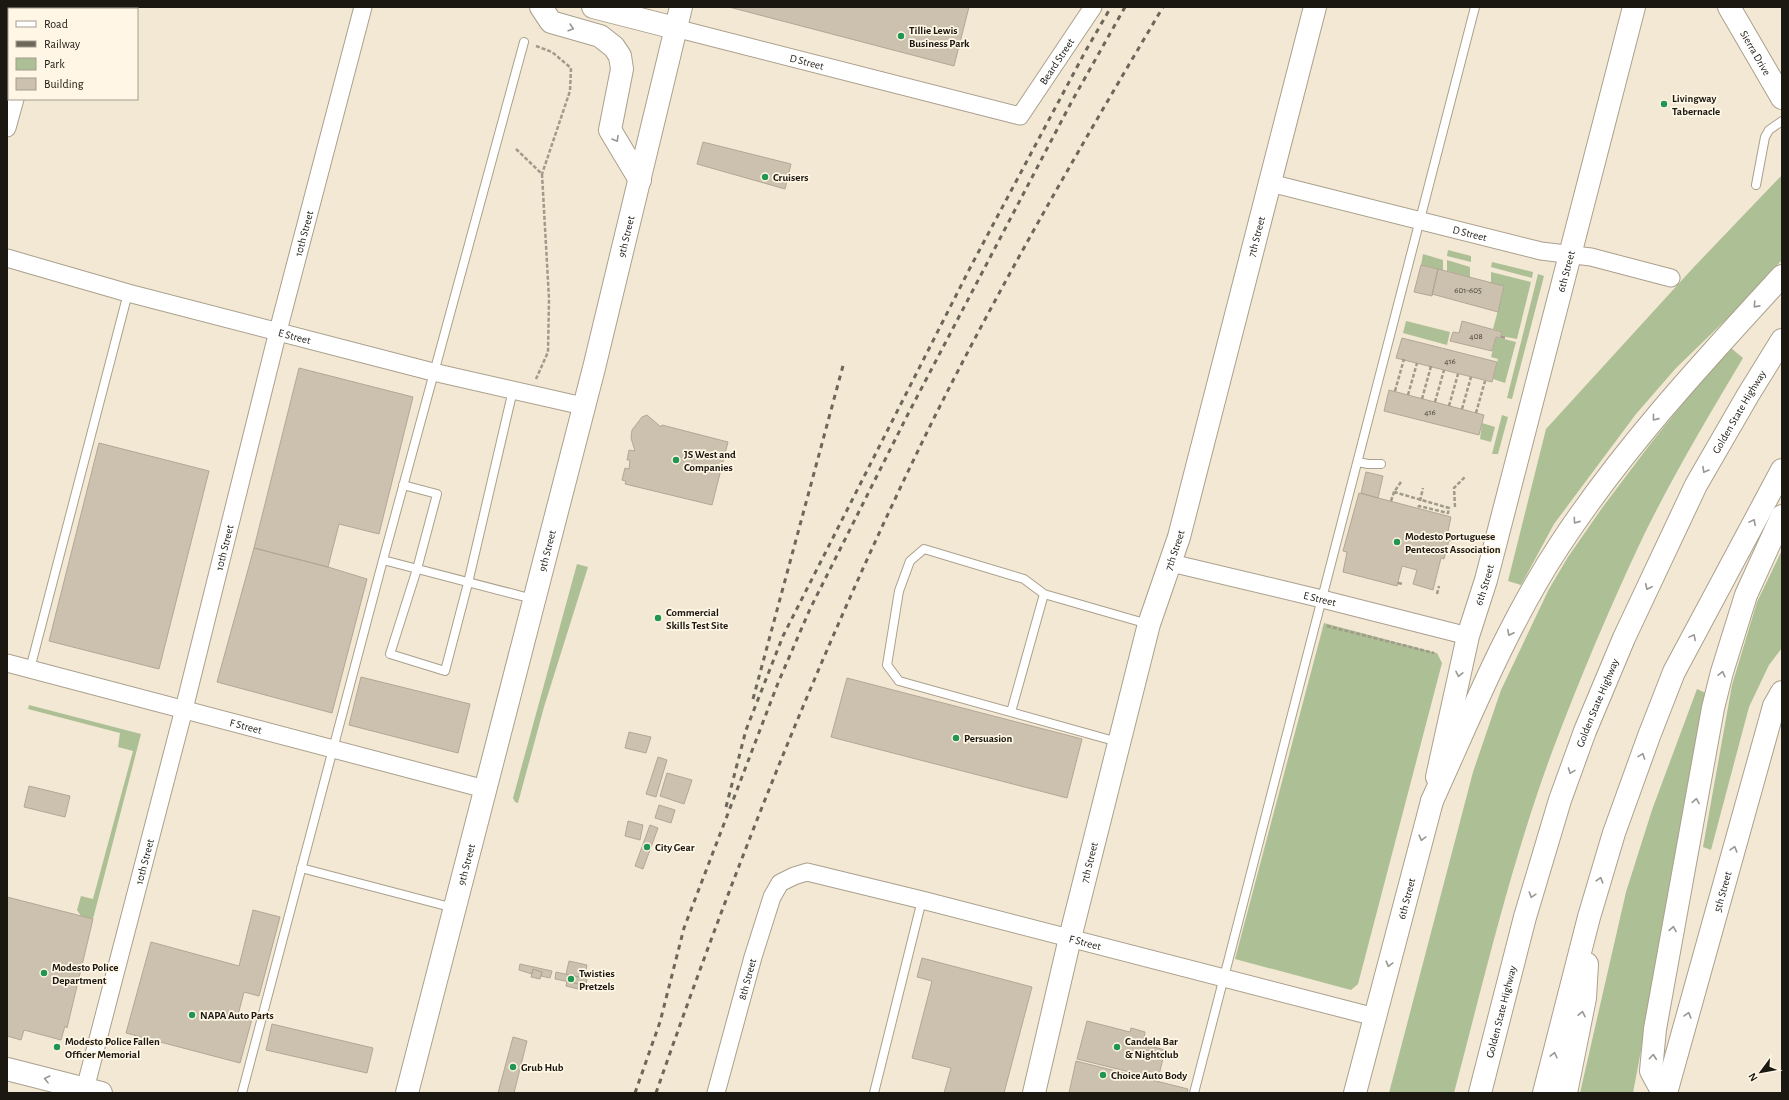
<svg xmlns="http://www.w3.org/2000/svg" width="1789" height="1100" font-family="'Alegreya Sans',sans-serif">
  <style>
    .green { fill: #adbf94 }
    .building { fill: #ccc1ae; stroke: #b1a794 }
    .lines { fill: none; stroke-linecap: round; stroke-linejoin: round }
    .lane-casing { stroke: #aaa08d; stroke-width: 10 }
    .street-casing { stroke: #aaa08d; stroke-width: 19 }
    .secondary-casing { stroke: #aaa08d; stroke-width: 24 }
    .primary-casing { stroke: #aaa08d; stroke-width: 24 }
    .highway-casing { stroke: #aaa08d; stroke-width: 24 }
    .path { stroke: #a1998a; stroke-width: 2.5; stroke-dasharray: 4 2; stroke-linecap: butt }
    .lane { stroke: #fff; stroke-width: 8 }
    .street { stroke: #fff; stroke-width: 17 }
    .secondary { stroke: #fff; stroke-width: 22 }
    .primary { stroke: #fff; stroke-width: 22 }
    .highway { stroke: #fff; stroke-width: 22 }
    .rail { stroke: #6d675b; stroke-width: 3; stroke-dasharray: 5 5; stroke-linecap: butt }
    .oneway { stroke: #989794 }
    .poi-dot { fill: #219651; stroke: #fff6e5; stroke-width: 1.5 }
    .labels { text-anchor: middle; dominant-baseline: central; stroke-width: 3.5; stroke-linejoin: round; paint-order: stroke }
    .number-label { font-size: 9px; fill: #474238 }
    .poi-label { font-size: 11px; font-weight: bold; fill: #1b1811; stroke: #fff6e5; text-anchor: start }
    .street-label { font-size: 11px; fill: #1b1811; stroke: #fff6e5 }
  </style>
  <rect width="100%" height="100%" fill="#f3e8d4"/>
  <path class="green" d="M1782 175V260L1739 307 1676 368 1636 414 1554 524 1521 585 1508 581 1546 429 1693 268Z
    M1448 250 1471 256V262L1447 256Z
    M1423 254 1443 260V271L1421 265Z
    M1447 260 1470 267V278L1447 271Z
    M1492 262 1533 272 1532 278 1491 267Z
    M1491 272 1531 282 1517 339 1501 336 1502 332 1493 329 1504 287 1491 283Z
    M1538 274 1544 276 1512 399 1507 398Z
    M1406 321 1450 332 1447 345 1403 333Z
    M1496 337 1516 342 1505 383 1493 379 1498 359 1491 357Z
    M1731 348 1743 358C1708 417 1672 477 1642 539 1609 609 1579 680 1552 752 1511 863 1484 979 1454 1093H1389L1473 772 1501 690 1549 589 1568 557 1602 508 1651 443 1705 376Z
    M1502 415 1508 417 1498 454H1492Z
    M1482 423 1495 427 1491 442 1480 439Z
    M1782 550V648L1769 665 1749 707 1711 850 1703 847 1732 685 1757 602Z
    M577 564 588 567 544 707 518 803 515 802 513 798Z
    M1324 623 1437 653 1442 663 1358 984 1351 990 1235 959Z
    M1697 689 1708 694 1633 1093H1580L1626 892 1652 810Z
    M29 705 141 734 93 919 81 916 77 910 81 896 93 899 133 751 118 747 120 733 28 709Z"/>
  <path class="building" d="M729 7H969L954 66Z
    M703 142 791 164 785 189 697 164Z
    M1421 265 1438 269 1432 296 1414 292Z
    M1438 269 1504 286 1498 312 1432 294Z
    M1462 321 1502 332 1500 338 1496 337 1492 351 1450 341 1453 332 1459 333Z
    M1402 338 1497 362 1492 382 1396 358Z
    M299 368 413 397 379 534 339 524 328 567 254 548Z
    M1389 390 1484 415 1479 435 1384 411Z
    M647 415 661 427 662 425 728 442 712 505 625 484 626 481 622 480 625 468 629 469 630 460H627L629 450 635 451 631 438 632 430 642 417Z
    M99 443 209 471 159 669 49 641Z
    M1366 472 1383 476 1378 498 1361 493Z
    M1359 493 1451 517 1447 536H1450L1447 548 1444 559 1441 558 1433 590 1413 584 1417 570 1402 566 1397 586 1343 572 1347 552 1343 551Z
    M254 548 328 567 367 579 332 713 217 682Z
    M361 677 470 704 458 753 349 725Z
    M847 678 1082 739 1067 798 831 737Z
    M629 732 651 737 646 753 625 748Z
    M658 757 667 760 656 797 646 794Z
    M667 773 692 780 684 804 660 796Z
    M29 786 70 796 65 817 24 807Z
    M659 805 675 810 671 823 655 818Z
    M628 821 643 825 640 840 625 836Z
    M650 825 658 828 643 869 635 866Z
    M7 897 93 919 67 1028 65 1026 61 1040 24 1030 21 1040 7 1036Z
    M253 910 280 917 259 996 244 992 238 1015 252 1019 240 1063 126 1033 151 942 239 966Z
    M922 958 1032 987 1004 1093H944L951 1068 912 1058 932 981 917 977Z
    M569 961 587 965 584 978 566 974Z
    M520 964 552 971 550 978 541 976 542 972 533 969 532 974 519 970Z
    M533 969 542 972 540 979 531 977Z
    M556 972 587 979 586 985 555 979Z
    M567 981 579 984 578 989 566 986Z
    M1087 1021 1130 1032 1131 1028 1145 1032 1143 1044 1165 1050 1158 1079 1077 1059Z
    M272 1024 373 1048 367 1073 266 1050Z
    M513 1037 527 1041 514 1093H498Z
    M1076 1061 1188 1089 1187 1093H1069Z"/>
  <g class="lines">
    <g class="lane-casing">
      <path id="lane" d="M1756 185 1765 137 1769 130 1782 121
        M1358 462 1368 464H1381
        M403 485 437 494 417 569 390 654 445 671 468 583 513 390
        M383 560 533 599
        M30 669 128 293
        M1011 712 1044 594
        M1118 742 899 681 887 665 899 591 910 561 924 549 1024 579 1044 594 1148 624
        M301 868 454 908
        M242 1093 383 560 524 42
        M874 1093 922 900
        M1194 1093 1475 7"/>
    </g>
    <g class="street-casing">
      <g id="street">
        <path d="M40 9V7"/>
        <path id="s1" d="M675 28 1020 116 1093 7"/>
        <path d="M7 128 15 99"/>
        <path id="s2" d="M1270 183 1541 251 1591 257 1671 278"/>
        <path id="s3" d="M7 258 128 293 433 372 583 406"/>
        <path id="s4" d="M1171 563 1322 599 1468 636"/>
        <path id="s5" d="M7 663 485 789"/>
        <path id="s6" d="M85 1089 184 709 278 331 363 7"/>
        <path id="s7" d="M716 1093 753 957 772 897 780 883 794 876 807 872 922 900 1375 1017"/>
      </g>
    </g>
    <g class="secondary-casing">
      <g id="secondary">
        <path id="s8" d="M1729 7 1782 98"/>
        <path id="s9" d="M1437 777 1468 636 1486 580 1634 7"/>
        <path d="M7 1069 101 1093"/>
        <path id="s10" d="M1034 1093 1070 938 1149 624 1179 537 1315 7"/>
        <path id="s11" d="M1666 1093 1774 706 1782 692"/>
      </g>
    </g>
    <g class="primary-casing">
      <g id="primary">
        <path d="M541 7 551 22 600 36 614 47 620 56 622 69 610 130 640 180"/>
        <path d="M593 7 675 28"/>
        <path id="s12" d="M407 1093 594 368 681 7"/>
        <path id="s13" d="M1355 1093 1432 801"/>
      </g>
    </g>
    <g class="highway-casing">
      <g id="highway">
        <path d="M1432 801C1471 715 1507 625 1559 546 1623 448 1703 362 1782 276"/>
        <path id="s14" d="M1480 1093 1525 917 1560 800 1585 731 1624 638 1696 485 1748 395 1782 340"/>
        <path d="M1544 1093 1589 917 1614 833 1649 736 1674 672 1782 470"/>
        <path d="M1566 1093 1585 998 1587 964"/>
        <path d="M1663 1093 1651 1071 1655 1029 1713 708 1722 672 1746 595 1782 516"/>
      </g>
    </g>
    <path class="path" d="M536 46 552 52 571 68 570 91 542 174
      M516 149 542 174 549 299 548 352 536 379
      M1501 337 1507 338
      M1395 391 1404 359
      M1408 395 1417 363
      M1422 399 1431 366
      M1435 402 1444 370
      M1449 406 1458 374
      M1462 409 1471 377
      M1476 413 1485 381
      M1401 482 1394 492 1449 508 1448 513 1419 506 1418 508
      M1391 501 1394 492
      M1420 501 1423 488
      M1455 507 1454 488 1465 477
      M1450 541 1453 534
      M1449 548 1455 550
      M1398 583 1403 584
      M1437 594 1439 586
      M1327 626 1434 653"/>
    <use href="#lane" class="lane"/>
    <use href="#street" class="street"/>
    <use href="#secondary" class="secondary"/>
    <use href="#primary" class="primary"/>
    <use href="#highway" class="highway"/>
    <path class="rail" d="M753 699 844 362
      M726 807 746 730 783 636 971 266 1085 52 1111 7
      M635 1093 660 1022 684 928 778 683 810 609 907 416 1072 101 1125 7
      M656 1093C736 863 826 637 934 418 1004 278 1083 142 1163 7"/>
  </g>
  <defs><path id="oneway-chevron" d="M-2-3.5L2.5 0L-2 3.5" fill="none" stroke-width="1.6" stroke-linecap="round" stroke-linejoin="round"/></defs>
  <g class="oneway">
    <use href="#oneway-chevron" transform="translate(571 28) rotate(16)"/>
    <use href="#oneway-chevron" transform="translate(616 139) rotate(60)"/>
    <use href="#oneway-chevron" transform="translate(1756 305) rotate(132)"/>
    <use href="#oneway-chevron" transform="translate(1655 418) rotate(129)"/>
    <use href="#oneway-chevron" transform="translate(1705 470) rotate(120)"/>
    <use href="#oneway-chevron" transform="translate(1576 521) rotate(125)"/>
    <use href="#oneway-chevron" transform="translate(1753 522) rotate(-62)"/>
    <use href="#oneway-chevron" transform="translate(1648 587) rotate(115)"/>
    <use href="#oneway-chevron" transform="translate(1510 633) rotate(117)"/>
    <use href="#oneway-chevron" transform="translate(1693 637) rotate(-62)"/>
    <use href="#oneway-chevron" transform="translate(1459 674) rotate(102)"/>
    <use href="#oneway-chevron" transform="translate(1722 674) rotate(-76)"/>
    <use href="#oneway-chevron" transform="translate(1642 756) rotate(-70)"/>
    <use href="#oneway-chevron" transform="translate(1571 771) rotate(110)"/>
    <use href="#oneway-chevron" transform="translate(1696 801) rotate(-80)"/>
    <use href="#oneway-chevron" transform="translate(1422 838) rotate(105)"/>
    <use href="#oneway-chevron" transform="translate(1734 849) rotate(-74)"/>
    <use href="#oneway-chevron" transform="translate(1600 880) rotate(-73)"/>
    <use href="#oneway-chevron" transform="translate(1532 895) rotate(107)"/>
    <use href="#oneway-chevron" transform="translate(1673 929) rotate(-80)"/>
    <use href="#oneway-chevron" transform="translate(1389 964) rotate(105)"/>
    <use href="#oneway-chevron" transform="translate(1582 1014) rotate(-78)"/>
    <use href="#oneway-chevron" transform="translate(1688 1015) rotate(-74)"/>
    <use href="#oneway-chevron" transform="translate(1554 1055) rotate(-76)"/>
    <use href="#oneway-chevron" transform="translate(1653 1057) rotate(-85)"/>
    <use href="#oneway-chevron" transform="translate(47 1079) rotate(-166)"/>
  </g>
  <g class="poi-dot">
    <circle cx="901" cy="36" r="4"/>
    <circle cx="1664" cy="104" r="4"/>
    <circle cx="765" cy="177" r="4"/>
    <circle cx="676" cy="460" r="4"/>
    <circle cx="1397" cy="542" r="4"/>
    <circle cx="658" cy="618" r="4"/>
    <circle cx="956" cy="738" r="4"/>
    <circle cx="647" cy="847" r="4"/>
    <circle cx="44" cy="973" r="4"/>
    <circle cx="571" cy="979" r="4"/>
    <circle cx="192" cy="1015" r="4"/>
    <circle cx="57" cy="1047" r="4"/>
    <circle cx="1117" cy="1047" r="4"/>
    <circle cx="513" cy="1067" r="4"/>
    <circle cx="1103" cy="1075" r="4"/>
  </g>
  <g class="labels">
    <g class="number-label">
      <text x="1468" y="290">601-605</text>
      <text x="1476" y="336">408</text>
      <text x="1450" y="361">416</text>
      <text x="1430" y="412">416</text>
    </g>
    <g class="poi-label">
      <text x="909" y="30">Tillie Lewis<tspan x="909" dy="13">Business Park</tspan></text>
      <text x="1672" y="98">Livingway<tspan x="1672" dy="13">Tabernacle</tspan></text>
      <text x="773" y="177">Cruisers</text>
      <text x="684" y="454">JS West and<tspan x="684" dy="13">Companies</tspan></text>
      <text x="1405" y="536">Modesto Portuguese<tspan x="1405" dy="13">Pentecost Association</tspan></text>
      <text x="666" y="612">Commercial<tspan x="666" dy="13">Skills Test Site</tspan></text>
      <text x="964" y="738">Persuasion</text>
      <text x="655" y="847">City Gear</text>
      <text x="52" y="967">Modesto Police<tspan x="52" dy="13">Department</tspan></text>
      <text x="579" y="973">Twisties<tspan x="579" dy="13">Pretzels</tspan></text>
      <text x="200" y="1015">NAPA Auto Parts</text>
      <text x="65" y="1041">Modesto Police Fallen<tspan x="65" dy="13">Officer Memorial</tspan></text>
      <text x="1125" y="1041">Candela Bar<tspan x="1125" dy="13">&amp; Nightclub</tspan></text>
      <text x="521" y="1067">Grub Hub</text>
      <text x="1111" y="1075">Choice Auto Body</text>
    </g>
    <g class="street-label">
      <text stroke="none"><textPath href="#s8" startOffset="53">Sierra Drive</textPath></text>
      <text stroke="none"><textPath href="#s1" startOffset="422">Beard Street</textPath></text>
      <text stroke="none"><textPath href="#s1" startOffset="136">D Street</textPath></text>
      <text stroke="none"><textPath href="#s2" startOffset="206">D Street</textPath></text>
      <text stroke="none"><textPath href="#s6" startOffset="883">10th Street</textPath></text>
      <text stroke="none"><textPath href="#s12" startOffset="884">9th Street</textPath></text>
      <text stroke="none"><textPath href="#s10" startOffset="885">7th Street</textPath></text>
      <text stroke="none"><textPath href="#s9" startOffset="522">6th Street</textPath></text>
      <text stroke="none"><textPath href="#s3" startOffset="298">E Street</textPath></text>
      <text stroke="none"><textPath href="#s14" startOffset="732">Golden State Highway</textPath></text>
      <text stroke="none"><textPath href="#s6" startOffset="559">10th Street</textPath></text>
      <text stroke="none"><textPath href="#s10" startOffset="561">7th Street</textPath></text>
      <text stroke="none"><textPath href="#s12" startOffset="560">9th Street</textPath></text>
      <text stroke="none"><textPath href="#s9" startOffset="198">6th Street</textPath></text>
      <text stroke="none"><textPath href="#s4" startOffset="153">E Street</textPath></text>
      <text stroke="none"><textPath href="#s14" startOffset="408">Golden State Highway</textPath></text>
      <text stroke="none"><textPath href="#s5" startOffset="247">F Street</textPath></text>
      <text stroke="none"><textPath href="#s6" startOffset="235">10th Street</textPath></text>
      <text stroke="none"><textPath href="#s10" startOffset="237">7th Street</textPath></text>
      <text stroke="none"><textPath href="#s12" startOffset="236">9th Street</textPath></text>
      <text stroke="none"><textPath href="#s11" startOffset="209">5th Street</textPath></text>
      <text stroke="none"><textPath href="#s13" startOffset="201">6th Street</textPath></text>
      <text stroke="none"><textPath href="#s7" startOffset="536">F Street</textPath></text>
      <text stroke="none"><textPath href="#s7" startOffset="118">8th Street</textPath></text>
      <text stroke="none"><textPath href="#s14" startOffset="84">Golden State Highway</textPath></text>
    </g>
  </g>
  <rect width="1789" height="1100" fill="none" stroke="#1b1811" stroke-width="16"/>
  <rect x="8" y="8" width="130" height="92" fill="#fff6e5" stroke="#a49d90"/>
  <rect x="16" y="21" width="20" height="6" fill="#ffffff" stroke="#a49d90"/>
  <text x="44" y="28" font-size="12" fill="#1b1811">Road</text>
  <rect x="16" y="41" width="20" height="6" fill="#6d675b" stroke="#a49d90"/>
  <text x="44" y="48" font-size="12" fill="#1b1811">Railway</text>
  <rect x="16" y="58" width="20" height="12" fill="#adbf94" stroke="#a49d90"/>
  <text x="44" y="68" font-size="12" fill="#1b1811">Park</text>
  <rect x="16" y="78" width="20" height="12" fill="#ccc1ae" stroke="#a49d90"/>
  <text x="44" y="88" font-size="12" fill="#1b1811">Building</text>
  <g transform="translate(1761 1072) rotate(238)" stroke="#fff6e5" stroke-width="3" paint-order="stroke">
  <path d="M0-3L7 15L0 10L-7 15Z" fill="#1b1811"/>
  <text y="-6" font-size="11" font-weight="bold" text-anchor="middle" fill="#1b1811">N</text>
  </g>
</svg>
